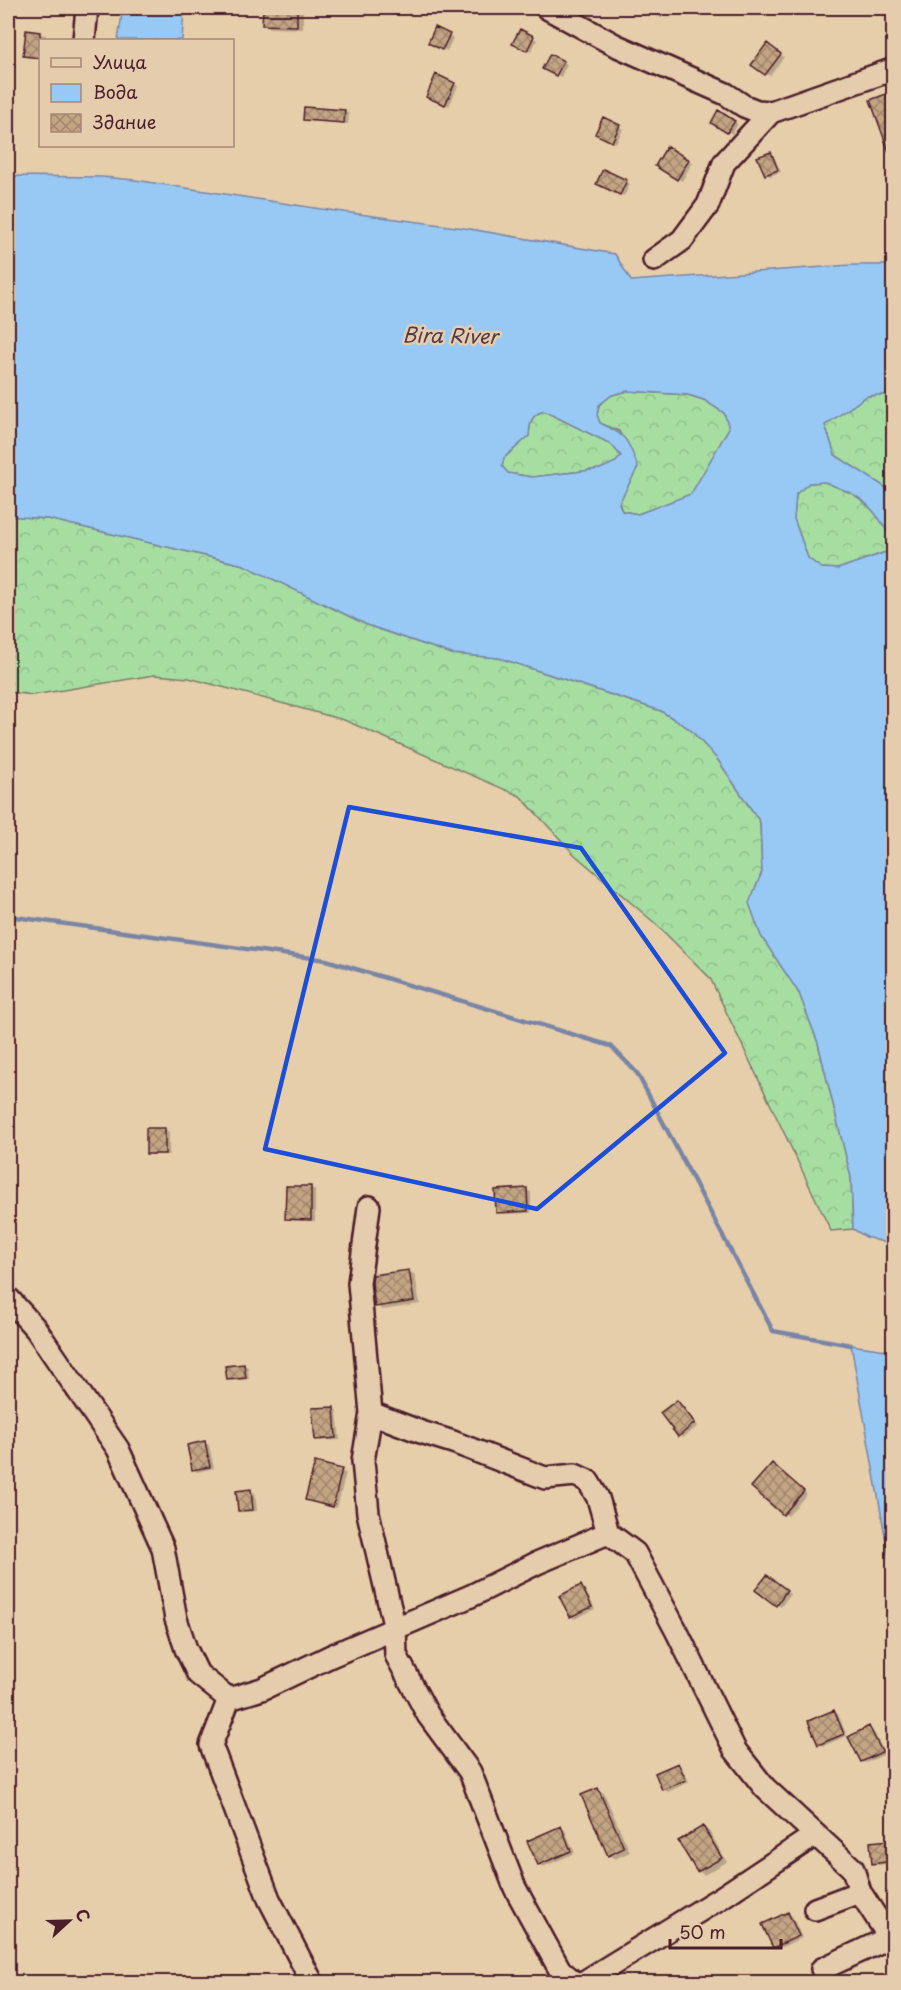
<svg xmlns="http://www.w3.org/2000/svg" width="901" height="1990" font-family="'Playpen Sans',sans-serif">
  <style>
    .forest { fill: url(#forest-crowns); stroke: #787e66; stroke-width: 1.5 }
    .water { fill: #98c9f4; stroke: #7985a4; stroke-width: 1.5; fill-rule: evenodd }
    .shadow { fill: #0003 }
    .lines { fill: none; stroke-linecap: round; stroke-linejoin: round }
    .stream { stroke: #7985a4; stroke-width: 4.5 }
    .building { fill: url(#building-cross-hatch); stroke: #4a1f2b; stroke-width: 1.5 }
    .minor-casing { stroke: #4a1f2b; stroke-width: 26 }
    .minor { stroke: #e5ccad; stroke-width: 21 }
    .marked { fill: none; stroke: #1d4ed8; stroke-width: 4.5; stroke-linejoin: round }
    .labels { text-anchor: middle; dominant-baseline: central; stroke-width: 5; stroke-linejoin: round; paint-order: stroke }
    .water-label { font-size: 20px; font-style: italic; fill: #563849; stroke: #e5ccad }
  </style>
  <defs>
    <pattern id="forest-crowns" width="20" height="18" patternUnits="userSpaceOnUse" patternTransform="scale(1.5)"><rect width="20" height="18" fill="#a6dea2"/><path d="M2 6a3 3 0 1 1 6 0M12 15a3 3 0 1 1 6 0" fill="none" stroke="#90be8c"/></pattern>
    <pattern id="building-cross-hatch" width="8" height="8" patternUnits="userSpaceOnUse" patternTransform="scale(1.5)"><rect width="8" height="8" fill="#c3a584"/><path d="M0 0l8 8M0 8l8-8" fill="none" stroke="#a0866c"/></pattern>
  </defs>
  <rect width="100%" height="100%" fill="#e7ceab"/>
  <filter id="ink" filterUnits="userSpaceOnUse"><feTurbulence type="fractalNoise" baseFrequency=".0167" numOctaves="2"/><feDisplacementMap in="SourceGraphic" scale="12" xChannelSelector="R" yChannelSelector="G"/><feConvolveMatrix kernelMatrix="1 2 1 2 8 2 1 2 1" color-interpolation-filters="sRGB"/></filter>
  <g filter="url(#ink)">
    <path class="forest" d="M628 391 688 395 704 400 725 413 729 428 691 494 638 514 622 511 619 503 637 468 619 431 600 423 597 415 599 405 612 395Z
      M893 394V496L885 487 835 455 825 425 867 396Z
      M544 411 611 444 621 456 616 462 601 469 532 477 507 473 502 466 504 458 529 436C530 423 530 415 544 411Z
      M825 482C835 487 847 490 856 496 870 504 891 531 892 546L886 552 838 569 821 568 808 558 794 519 796 494 809 483Z
      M8 516 48 519 244 565 367 625 452 654 499 658 661 711 690 729 718 760 760 822 762 872 750 904 761 936 799 993 818 1043 851 1177 853 1229 831 1231 710 978 656 924 575 855 520 796 344 720 189 678 154 675 33 695 8 692Z"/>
    <path class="water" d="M123 8H184L182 40H118Z
      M8 176 102 177 135 180 321 209 464 228 615 254 631 281 851 265H893V394L867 396 825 425 835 455 885 487 893 496V1245L866 1237 853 1229 851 1177 818 1043 799 993 761 936 749 903 762 872 760 822 718 760 690 729 661 711 499 658 452 654 367 625 244 565 48 519 8 516ZM628 391 688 395 704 400 724 413 729 428 691 494 638 514 622 511 619 503 638 467C628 440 627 435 600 423L597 415 599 405 612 395ZM544 411 611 444 621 456 616 462 600 469 532 477 508 473 502 466 504 458 529 436C530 423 530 415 544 411ZM825 482C835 487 847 490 856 496 870 504 891 531 892 546L886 552 838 569 821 568 808 558 794 519 796 494 809 483Z
      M851 1345 893 1351V1580Z"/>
    <path class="shadow" d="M264 8H303V29L270 28 264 24Z
      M644 8H667L661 18Z
      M894 27V44L886 38Z
      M436 29 453 38 447 51 434 44Z
      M521 31 537 40 531 52 514 44Z
      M27 32 46 35 45 40H40V58L25 56Z
      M772 48 784 57 770 76 753 65Z
      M551 56 567 64 561 77 544 68Z
      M454 84 458 86 449 106 432 98Z
      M345 111 349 114 348 124 309 121 305 119Z
      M719 112 738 124 732 134 713 122Z
      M604 119 623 129 616 143 597 134Z
      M667 149 692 163 682 181 657 166Z
      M770 153 774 156 781 172 770 176 766 174Z
      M626 181 630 184 624 196 602 186Z
      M165 1129 169 1132V1155H152L148 1153Z
      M311 1188 315 1190V1221H291L287 1218Z
      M526 1190 531 1192V1213L502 1214 498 1212Z
      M409 1271 415 1275 420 1304 383 1310 376 1306Z
      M244 1365 248 1367 249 1379 232 1381 228 1379Z
      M677 1402 681 1404 698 1426 683 1438 679 1435Z
      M333 1408 337 1411 340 1440 320 1441 316 1439Z
      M205 1443 209 1445 214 1468 197 1472 193 1469Z
      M316 1464 346 1473 337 1508 311 1501Z
      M773 1464 807 1494 788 1516 753 1487Z
      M251 1491 255 1493 257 1511 244 1512 240 1510Z
      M771 1579 790 1594 781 1607 777 1604Z
      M581 1587 585 1589 595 1609 575 1619 571 1616Z
      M834 1712 838 1714 847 1736 823 1746 819 1744Z
      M869 1728 873 1731 885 1754 866 1763 862 1761Z
      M678 1765 682 1767 689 1782 668 1792 664 1789 657 1774Z
      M597 1790 604 1793 630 1852 615 1859 609 1855Z
      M561 1828 565 1830 575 1853 543 1867 539 1864Z
      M703 1828 710 1832 727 1862 704 1875 698 1871Z
      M890 1841 894 1843V1863L878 1865 874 1863Z
      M788 1914 792 1916 802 1938 778 1949 774 1947Z"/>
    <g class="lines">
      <path class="stream" d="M8 916 326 960 611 1046 637 1073 773 1331 851 1345"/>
    </g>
    <path class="building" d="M263 8H297V26L262 25Z
      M435 27 450 34 442 50 428 43Z
      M520 29 534 36 527 51 512 44Z
      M26 30 40 32V58L23 56Z
      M767 43 781 54 765 75 751 65Z
      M550 54 564 61 556 76 542 69Z
      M436 74 455 83 445 105 426 97Z
      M889 93 894 106V160H892L870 100Z
      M304 107 345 110 344 123 303 120Z
      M718 110 735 121 727 133 711 123Z
      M603 117 620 125 612 142 595 134Z
      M667 146 689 160 677 180 655 166Z
      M771 152 778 170 765 175 757 157Z
      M603 169 627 180 620 195 596 184Z
      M146 1128H165V1154H146Z
      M286 1186H311V1220L285 1219Z
      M527 1188 528 1211 496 1213 495 1190Z
      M409 1270 414 1301 375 1307 372 1283 373 1275Z
      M244 1364 246 1378 227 1380 225 1366Z
      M677 1400 695 1423 678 1437 660 1413Z
      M334 1407 336 1438 315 1440 312 1408Z
      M205 1441 210 1467 192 1470 187 1445Z
      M315 1462 342 1469 333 1507 305 1500Z
      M772 1463 804 1491 783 1515 751 1487Z
      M251 1489 253 1510 238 1511 236 1491Z
      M767 1575 787 1590 776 1606 755 1590Z
      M581 1585 592 1607 570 1617 559 1596Z
      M834 1710 844 1734 818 1745 808 1721Z
      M869 1726 882 1752 861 1762 848 1737Z
      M678 1763 686 1780 662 1790 655 1773Z
      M598 1788 624 1848 608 1856 581 1795Z
      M561 1826 571 1851 538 1865 527 1841Z
      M703 1826 722 1858 697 1872 678 1841Z
      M890 1840 893 1861 872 1864 870 1842Z
      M788 1912 799 1936 773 1948 762 1924Z"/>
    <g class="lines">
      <g class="minor-casing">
        <path id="minor" d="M547 8 615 45 726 94 744 106 757 111 771 112
          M84 40 87 8
          M654 260 682 240 708 205 724 163 771 112 894 69
          M369 1207 359 1283 371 1413 363 1461 368 1513 395 1629 396 1655 428 1715 470 1772 515 1888 560 1970 574 1982
          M8 1298 36 1329 118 1449 163 1548 176 1619 186 1649 198 1674 229 1699 262 1689 331 1656 473 1595 537 1563 608 1533 635 1553 677 1632 735 1750 765 1788 853 1869 860 1892 884 1929 894 1936
          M371 1413 421 1432 453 1442 545 1478 575 1475 588 1481 598 1498 608 1533
          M229 1699 211 1745 269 1899 312 1982
          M815 1909 860 1892
          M822 1969 893 1936
          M584 1982 722 1897 815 1835"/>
      </g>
      <use href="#minor" class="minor"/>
    </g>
  </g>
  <path class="marked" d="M349 807 581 848 725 1053 537 1209 265 1149Z"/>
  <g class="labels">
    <g class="water-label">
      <text transform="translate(450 335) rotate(1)">Bira River</text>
    </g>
  </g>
  <rect width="901" height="1990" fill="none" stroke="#e5ccad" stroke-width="30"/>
  <rect x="15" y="15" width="871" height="1960" fill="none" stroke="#4a1f2b" stroke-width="2" filter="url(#ink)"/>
  <rect x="39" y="39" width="195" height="108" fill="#e5ccad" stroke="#a78779" stroke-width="1.5"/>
  <rect x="51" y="58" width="30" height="9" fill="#e5ccad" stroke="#a78779" stroke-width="1.5"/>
  <text x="93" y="69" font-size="18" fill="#4a1f2b">Улица</text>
  <rect x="51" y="84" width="30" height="18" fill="#98c9f4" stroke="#a78779" stroke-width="1.5"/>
  <text x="93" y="99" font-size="18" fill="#4a1f2b">Вода</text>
  <rect x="51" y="114" width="30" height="18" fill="url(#building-cross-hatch)" stroke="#a78779" stroke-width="1.5"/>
  <text x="93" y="129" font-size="18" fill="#4a1f2b">Здание</text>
  <g transform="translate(69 1921) rotate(68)" stroke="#e5ccad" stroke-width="4.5" paint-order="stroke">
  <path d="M0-4.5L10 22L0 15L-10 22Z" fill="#4a1f2b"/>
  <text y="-9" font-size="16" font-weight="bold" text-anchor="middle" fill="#4a1f2b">С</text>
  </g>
  <path d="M670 1939v9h111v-9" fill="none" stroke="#4a1f2b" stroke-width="3"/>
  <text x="679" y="1939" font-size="18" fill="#4a1f2b" stroke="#e5ccad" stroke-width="4.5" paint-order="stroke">50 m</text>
</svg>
